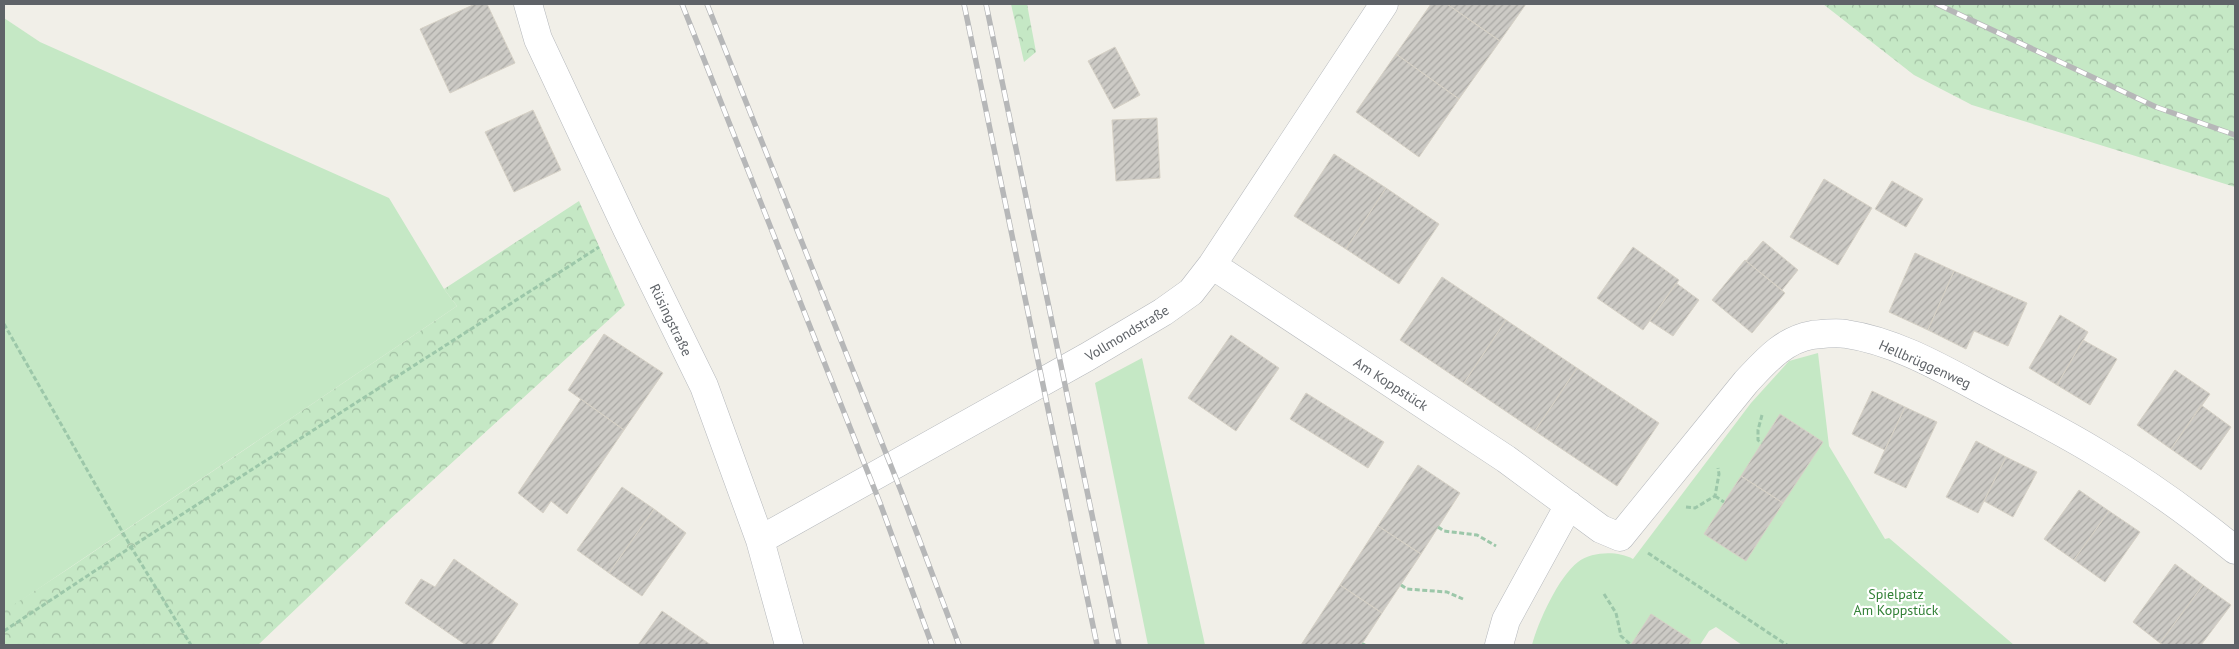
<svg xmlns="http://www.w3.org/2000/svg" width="2239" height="649" font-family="'PT Sans',sans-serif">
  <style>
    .green { fill: #c5e8c5 }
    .forest { fill: url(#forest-crowns) }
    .building { fill: url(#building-hatch); stroke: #d6d1c6 }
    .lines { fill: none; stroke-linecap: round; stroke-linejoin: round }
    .minor-casing { stroke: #b5b8bc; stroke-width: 29 }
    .path { stroke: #9cc7a9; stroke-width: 3; stroke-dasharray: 5 2.5; stroke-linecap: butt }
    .minor { stroke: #fff; stroke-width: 28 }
    .rail-casing { stroke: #b6b7b8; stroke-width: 5.5 }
    .rail { stroke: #fff; stroke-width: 4; stroke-dasharray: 11; stroke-linecap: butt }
    .labels { text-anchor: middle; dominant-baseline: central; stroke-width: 4.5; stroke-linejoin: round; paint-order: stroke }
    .street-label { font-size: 14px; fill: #5f6368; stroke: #fff }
    .park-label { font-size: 14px; fill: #348238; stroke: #fff }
  </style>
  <defs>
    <pattern id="forest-crowns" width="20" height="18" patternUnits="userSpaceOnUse" patternTransform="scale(1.25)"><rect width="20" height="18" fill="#c5e8c5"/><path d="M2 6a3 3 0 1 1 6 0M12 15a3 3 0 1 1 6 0" fill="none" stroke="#a3c0a4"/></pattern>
    <pattern id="building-hatch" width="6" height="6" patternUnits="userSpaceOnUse" patternTransform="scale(1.25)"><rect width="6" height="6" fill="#cccac5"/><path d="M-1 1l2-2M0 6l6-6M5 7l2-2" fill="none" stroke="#a9a8a4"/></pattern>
  </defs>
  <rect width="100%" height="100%" fill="#f1efe8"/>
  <path class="green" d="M4 18 40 42 389 198 444 289 457 306 4 612Z
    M1818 353 1829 446 1885 539 1889 538 2014 645H1742L1716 627 1709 631 1700 645H1532C1538 622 1559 576 1578 562 1593 551 1618 551 1633 559L1751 403 1789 361Z
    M1142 358 1205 645H1148L1095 383Z"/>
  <path class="forest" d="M1011 4H1027L1036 52 1024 62Z
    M1823 4H2235V187L1972 105 1914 75Z
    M579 201 625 305 388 521 258 645H4V611L71 567 457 306 444 289Z"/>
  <path class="building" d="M475 4H487L515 63 450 93 420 29Z
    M1431 4H1447L1500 41 1459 99 1396 54Z
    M1447 4H1526L1500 41Z
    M1115 47 1140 95 1114 109 1088 61Z
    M1396 54 1459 99 1419 157 1356 112Z
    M533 110 561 170 514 192 485 132Z
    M1157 118 1160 178 1116 181 1112 120Z
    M1334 154 1386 188 1346 249 1294 216Z
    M1824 179 1872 208 1838 265 1790 237Z
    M1892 181 1923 199 1906 227 1875 209Z
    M1386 188 1439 224 1399 284 1346 249Z
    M1763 241 1798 270 1782 290 1746 261Z
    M1633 247 1679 280 1643 330 1597 298Z
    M1915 253 1954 271 1928 330 1889 312Z
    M1745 260 1785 293 1752 333 1712 300Z
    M1954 271 2027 303 2008 346 1974 331 1966 349 1928 330Z
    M1442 277 1506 320 1464 383 1400 340Z
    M1676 283 1699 300 1673 336 1650 321Z
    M2060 315 2088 332 2057 385 2029 368Z
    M1506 320 1577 368 1535 431 1464 383Z
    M604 334 663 373 624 430 568 390Z
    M1231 335 1279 368 1236 431 1188 398Z
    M2083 340 2117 359 2090 405 2057 385Z
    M1577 368 1659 423 1617 486 1535 431Z
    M2175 370 2210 394 2171 449 2137 425Z
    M1872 391 1905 407 1885 450 1852 434Z
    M1306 393 1384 442 1368 468 1290 419Z
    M581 399 624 430 567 514 551 501 543 513 518 493Z
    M2201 405 2231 427 2201 470 2171 449Z
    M1905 407 1937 422 1906 488 1874 473Z
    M1780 414 1823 442 1783 503 1741 476Z
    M1976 441 2006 457 1978 513 1946 497Z
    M2006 457 2037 472 2013 517 1984 501Z
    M1418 465 1460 493 1421 554 1378 526Z
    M1741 476 1783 503 1746 561 1704 534Z
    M622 487 654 509 609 573 577 550Z
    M2079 490 2109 511 2074 560 2044 539Z
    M654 509 686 533 642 596 609 573Z
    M2109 511 2140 532 2105 582 2074 560Z
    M1378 526 1421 554 1382 613 1340 585Z
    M454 559 518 604 491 645H466L405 603 421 579 435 587Z
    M2175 564 2203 585 2160 643 2133 622Z
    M1340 585 1382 613 1362 644 1361 645H1301Z
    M2203 585 2231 605 2201 645H2164L2160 643Z
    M662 611 711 645H638Z
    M1651 614 1691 640 1688 645H1631Z"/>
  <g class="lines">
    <g class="minor-casing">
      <path id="minor" d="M528 4 538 39 627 229 704 386 760 540 789 645
        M1212 265 1506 459 1601 529 1620 537 1746 382C1765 362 1783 340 1812 335 1822 334 1836 332 1846 334 1895 341 1943 369 1986 392 2023 412 2062 431 2099 454 2146 482 2192 515 2235 550
        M760 540 1087 357 1163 312 1191 292 1212 265 1384 4
        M1499 645 1506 620 1569 505"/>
    </g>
    <path class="path" d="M4 324 131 547 191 645
      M1762 415 1758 430V440L1762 443
      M1715 496 1724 502
      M1686 507 1695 508 1715 496 1719 474 1718 468
      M1438 527 1444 531 1477 535 1496 546
      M1648 553 1787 645
      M1401 585 1407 589 1447 592 1463 599
      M1604 594 1616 613 1621 636 1631 645
      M4 631 131 547 599 247
      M1362 644 1365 645"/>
    <use href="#minor" class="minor"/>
    <g class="rail-casing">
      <path id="rail" d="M682 4 880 503 932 645
        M707 4 901 491 959 645
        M964 4 1097 645
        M986 4 1119 645
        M1937 4 2156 107 2235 135"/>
    </g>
    <use href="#rail" class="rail"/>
  </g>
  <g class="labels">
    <g class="street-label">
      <text transform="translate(671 320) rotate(64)">Rüsingstraße</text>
      <text transform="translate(1127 333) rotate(-31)">Vollmondstraße</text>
      <text transform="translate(1925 364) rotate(24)">Hellbrüggenweg</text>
      <text transform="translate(1391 384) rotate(33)">Am Koppstück</text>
    </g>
    <g class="park-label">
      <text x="1896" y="594">Spielpatz<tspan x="1896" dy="16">Am Koppstück</tspan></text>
    </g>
  </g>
  <rect width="2239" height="649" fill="none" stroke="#5f6368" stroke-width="10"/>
</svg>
